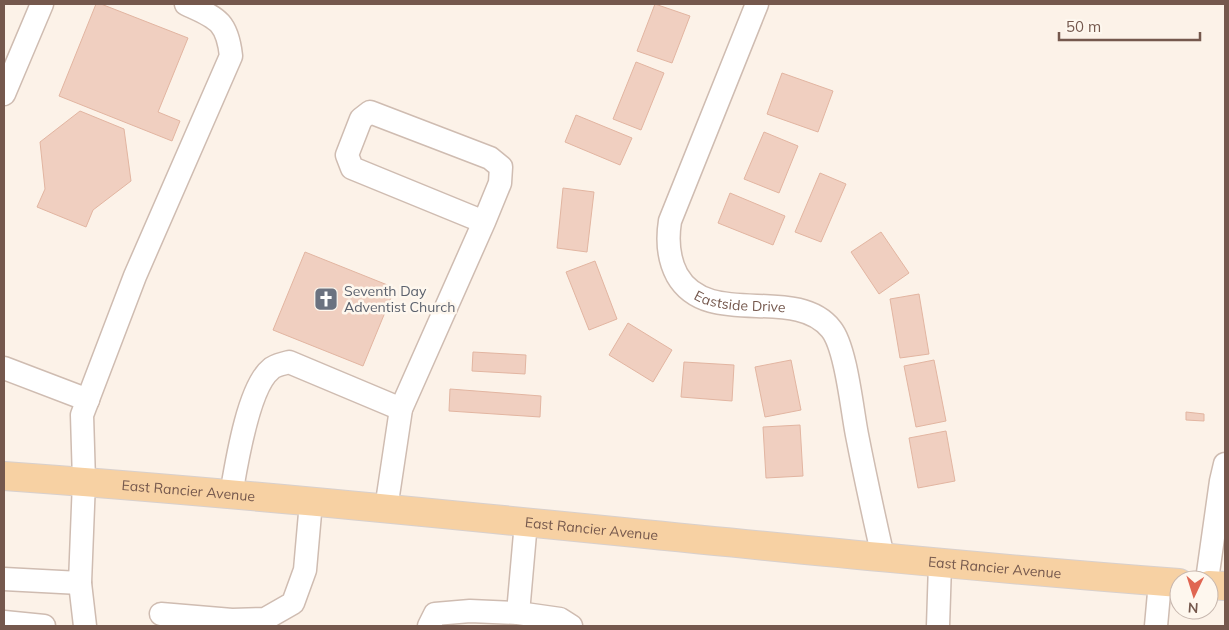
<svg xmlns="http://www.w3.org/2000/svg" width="1229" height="630" font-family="Mulish,sans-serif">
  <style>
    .building { fill: #f0cfc0; stroke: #e2b5a1 }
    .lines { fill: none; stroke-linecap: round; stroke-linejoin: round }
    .minor-casing { stroke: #cfbcb1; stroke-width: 25 }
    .major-casing { stroke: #d8d0cd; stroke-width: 30 }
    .minor { stroke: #fff; stroke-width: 22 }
    .major { stroke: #f7d1a3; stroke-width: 28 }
    .labels { text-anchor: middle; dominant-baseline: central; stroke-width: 5; stroke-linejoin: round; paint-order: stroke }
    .worship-label { font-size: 14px; fill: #5b616d; stroke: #fef7ee; text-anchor: start }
    .street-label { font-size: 14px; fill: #75584d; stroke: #fef7ee }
  </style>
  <rect width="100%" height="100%" fill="#fcf2e8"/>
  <path class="building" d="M96 4H101L188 38 158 112 180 121 172 141 59 96Z
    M655 4 690 16 672 63 637 51Z
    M636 62 664 73 641 130 613 119Z
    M782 73 833 91 818 132 767 114Z
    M80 111 124 129 131 181 93 210 86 227 37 207 45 189 40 142Z
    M576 115 632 138 620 165 565 142Z
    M764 132 798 146 779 193 744 179Z
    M820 173 846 184 821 242 795 232Z
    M563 188 594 192 587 252 557 248Z
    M730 193 785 216 773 245 718 223Z
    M881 232 909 273 879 294 851 252Z
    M305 252 395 288 363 366 273 330Z
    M595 261 617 319 589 330 566 272Z
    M919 294 929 354 900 358 890 299Z
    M628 323 672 350 653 382 609 355Z
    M473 352 526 355 525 374 472 371Z
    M791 360 801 410 765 417 755 367Z
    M934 360 946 421 916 427 904 366Z
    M684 362 734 365 732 401 681 397Z
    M450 389 541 396 540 417 449 411Z
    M1186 412 1204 414V421L1186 420Z
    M800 425 803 476 766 478 763 427Z
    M946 431 955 481 918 488 909 438Z"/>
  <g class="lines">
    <g class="minor-casing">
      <g id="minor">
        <path id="s1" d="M757 4 670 221C667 240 668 258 677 275 708 330 795 284 831 329 846 347 852 410 857 435 865 476 874 517 883 557"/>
        <path d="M4 94 42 4"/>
        <path d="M4 368 88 400"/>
        <path d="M231 495C236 466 248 387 271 369 275 365 283 364 289 362L401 409"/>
        <path d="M386 509 401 409 484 222 500 183 501 167 490 158 370 112 361 119 347 155 352 168 484 222"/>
        <path d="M4 579 80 583 84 481 82 415 135 276 231 56C227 20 216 18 186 4"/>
        <path d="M1207 580 1221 481 1225 464"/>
        <path d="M80 583 85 626"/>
        <path d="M518 613 526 522"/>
        <path d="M161 614 232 620 265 619 293 603 305 570 311 502"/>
        <path d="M4 622 44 626"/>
        <path d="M429 626 435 614 470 611 518 613 560 619 571 626"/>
        <path d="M938 626 940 564"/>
        <path d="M1156 626 1160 582"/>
      </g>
    </g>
    <g class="major-casing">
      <g id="major">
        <path id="s2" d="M4 476C396 504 787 553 1179 583"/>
        <path d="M1209 585 1225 586"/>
      </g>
    </g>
    <use href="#minor" class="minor"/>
    <use href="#major" class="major"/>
  </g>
  <defs>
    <g id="church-square" transform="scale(1.25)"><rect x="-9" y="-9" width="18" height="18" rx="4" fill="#6b7280" stroke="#fef7ee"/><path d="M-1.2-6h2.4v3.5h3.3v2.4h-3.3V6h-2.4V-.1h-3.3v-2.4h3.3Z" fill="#fff"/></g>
  </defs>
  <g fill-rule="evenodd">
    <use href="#church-square" x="326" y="299"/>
  </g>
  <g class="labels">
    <g class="worship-label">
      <text x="344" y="291">Seventh Day<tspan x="344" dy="16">Adventist Church</tspan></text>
    </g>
    <g class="street-label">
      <text stroke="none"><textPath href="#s1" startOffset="362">Eastside Drive</textPath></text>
      <text stroke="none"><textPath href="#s2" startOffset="185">East Rancier Avenue</textPath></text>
      <text stroke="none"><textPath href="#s2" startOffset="590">East Rancier Avenue</textPath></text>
      <text stroke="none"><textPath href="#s2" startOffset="995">East Rancier Avenue</textPath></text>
    </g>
  </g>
  <rect width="1229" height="630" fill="none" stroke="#75584d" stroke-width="10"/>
  <g transform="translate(1194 595) rotate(184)"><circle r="24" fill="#fef7ee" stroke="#c7b7ae"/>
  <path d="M0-4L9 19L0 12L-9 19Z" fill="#e06652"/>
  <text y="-8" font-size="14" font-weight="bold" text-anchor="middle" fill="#75584d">N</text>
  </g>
  <path d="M1059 32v8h141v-8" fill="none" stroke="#75584d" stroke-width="2.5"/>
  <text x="1066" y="32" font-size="15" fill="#75584d" stroke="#fef7ee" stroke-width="4" paint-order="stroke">50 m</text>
</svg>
